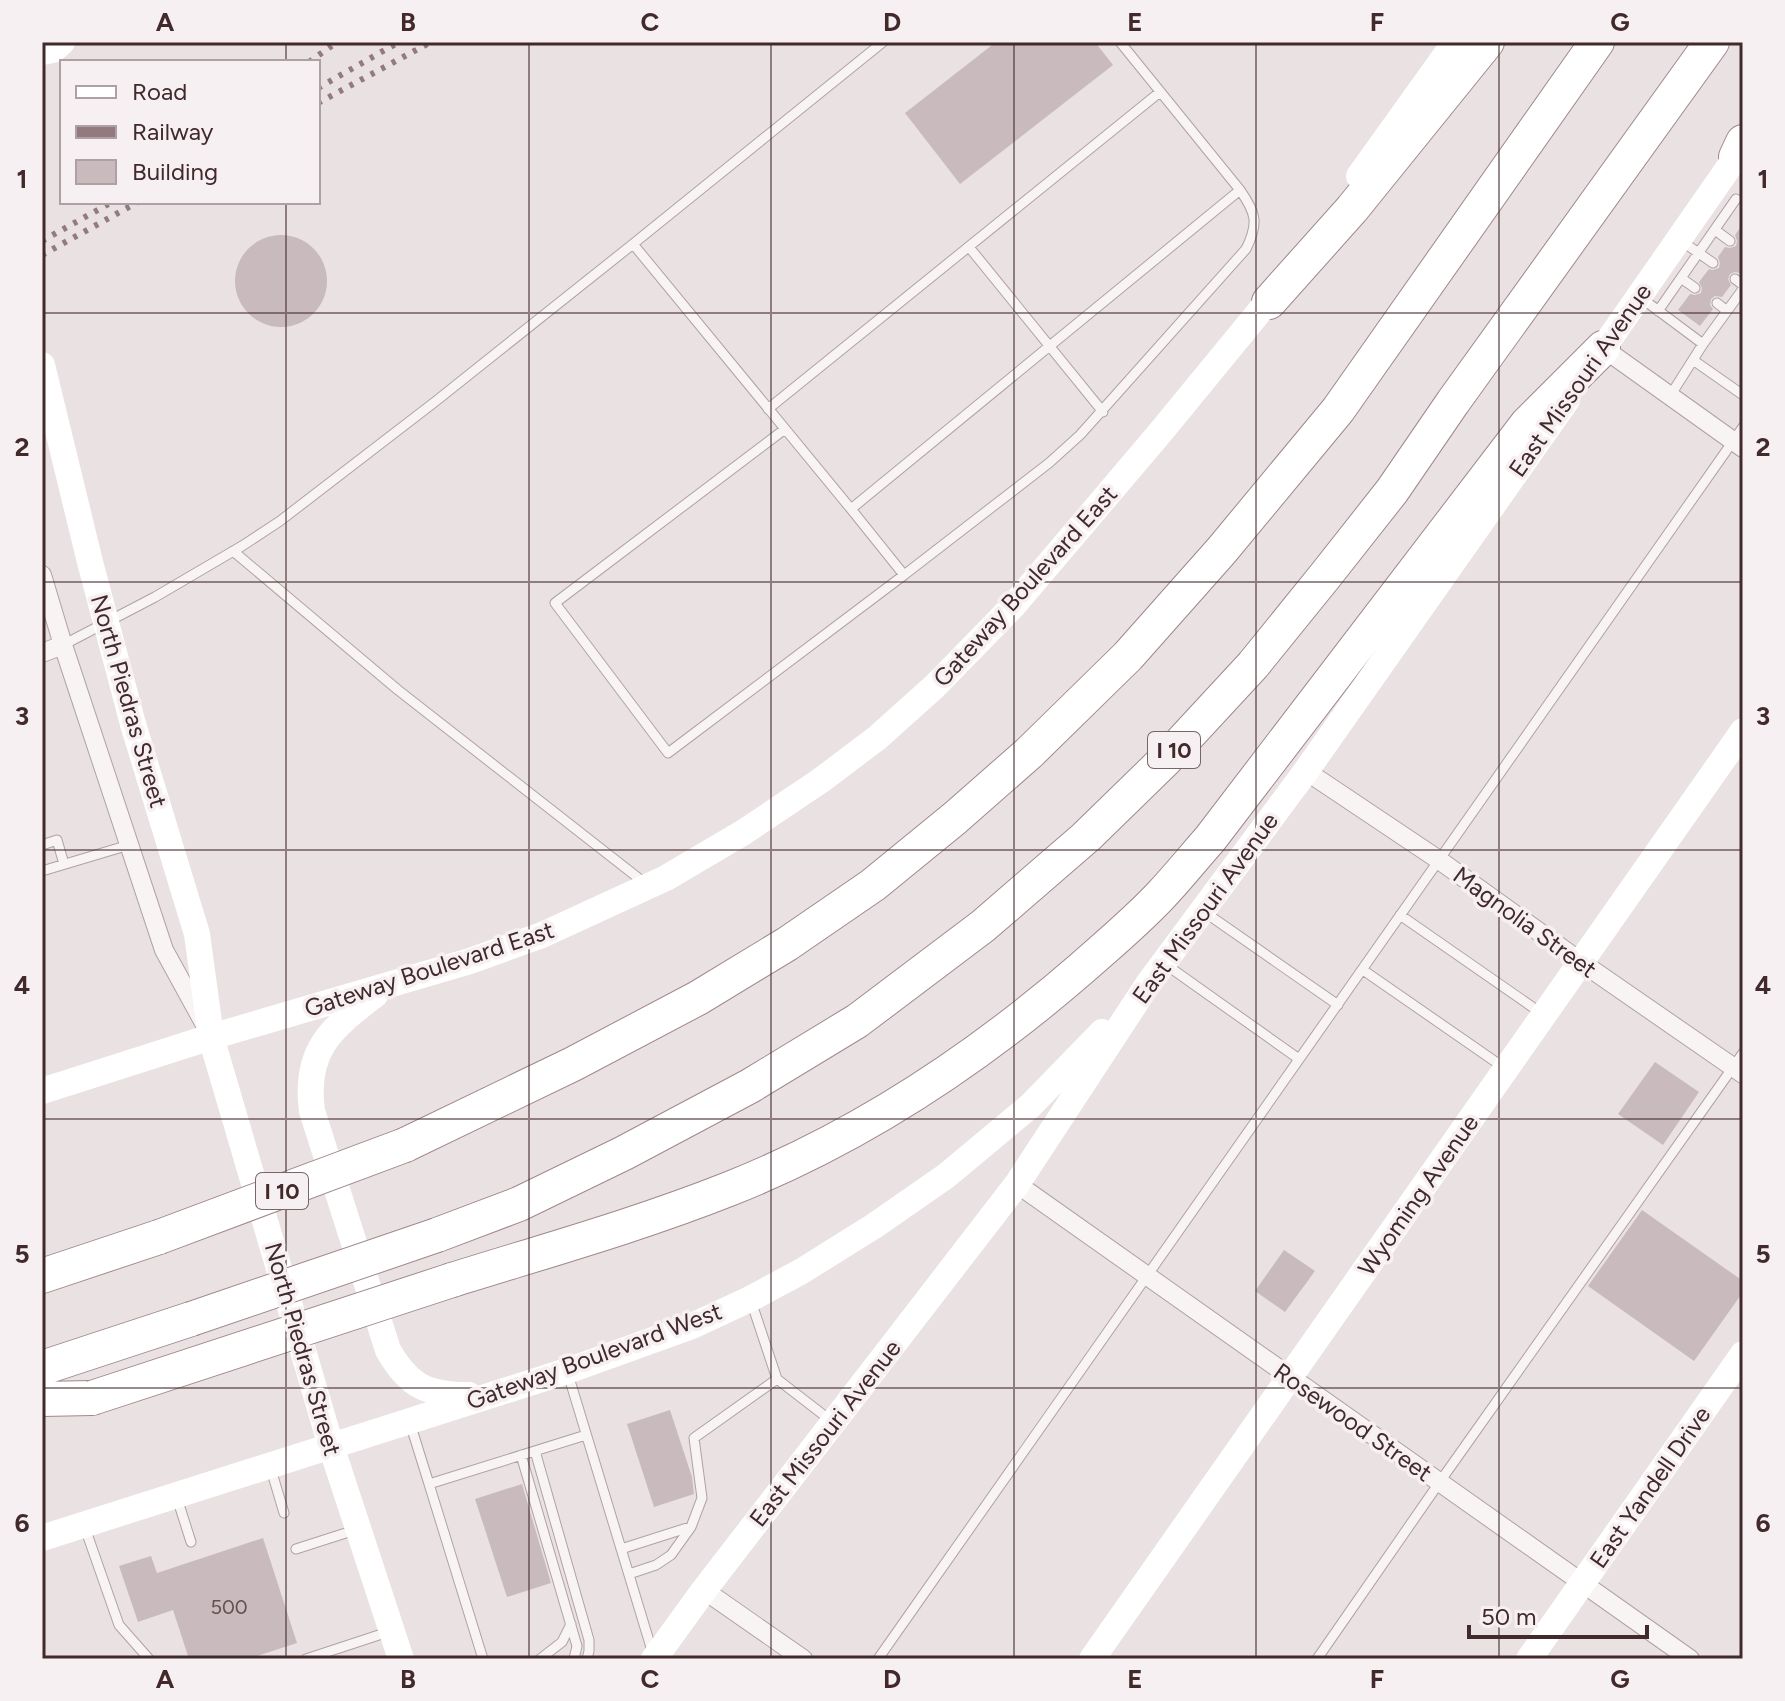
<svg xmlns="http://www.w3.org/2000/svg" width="1785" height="1701" font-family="Figtree,sans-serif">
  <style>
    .building { fill: #c9bbbd }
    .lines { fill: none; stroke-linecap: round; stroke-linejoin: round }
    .lane-casing { stroke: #b1a2a4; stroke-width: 11 }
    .street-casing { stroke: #b1a2a4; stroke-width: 20 }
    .highway-casing { stroke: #a0888c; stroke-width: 36 }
    .lane { stroke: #f8f4f4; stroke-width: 9 }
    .street { stroke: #f8f4f4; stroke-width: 18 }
    .secondary { stroke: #fff; stroke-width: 26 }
    .highway { stroke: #fff; stroke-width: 34 }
    .rail { stroke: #937a7e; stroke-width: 6; stroke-dasharray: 4 8; stroke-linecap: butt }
    .highway-bridge-casing { stroke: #a0888c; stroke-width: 36; stroke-linecap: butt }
    .secondary-bridge { stroke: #fff; stroke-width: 26 }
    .highway-bridge { stroke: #fff; stroke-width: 34 }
    .grid { fill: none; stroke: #41292c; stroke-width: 2; stroke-opacity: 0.55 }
    .labels { text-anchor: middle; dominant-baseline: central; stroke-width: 7; stroke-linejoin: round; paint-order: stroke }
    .number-label { font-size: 20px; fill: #634e50 }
    .shield { fill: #f7f0f2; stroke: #786567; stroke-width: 2 }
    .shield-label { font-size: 22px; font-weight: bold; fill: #41292c }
    .street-label { font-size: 24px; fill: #41292c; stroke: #f7f0f2 }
    .neatline { fill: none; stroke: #41292c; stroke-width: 3 }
    .grid-label { font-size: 26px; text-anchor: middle; font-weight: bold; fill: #41292c }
  </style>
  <rect width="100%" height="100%" fill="#eae1e2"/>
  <path class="building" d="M996 42H1095L1113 65 960 184 905 113Z
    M1743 224V269L1740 273 1735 272 1730 274 1728 279 1731 285 1722 297 1715 296 1711 299 1710 305 1713 309 1700 326 1678 310 1690 294 1695 295 1701 293 1702 288 1699 282 1709 269 1713 270 1719 268 1720 263 1718 257 1725 247 1730 248 1736 246 1737 241 1735 235Z
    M235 281a46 46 0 1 1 92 0a46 46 0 1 1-92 0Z
    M1655 1062 1699 1092 1663 1145 1618 1114Z
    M1642 1210 1743 1281V1292L1694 1361 1588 1286Z
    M1284 1250 1315 1271 1285 1312 1255 1291Z
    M670 1410 692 1477 694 1494 654 1507 627 1424Z
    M522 1484 551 1583 507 1597 475 1499Z
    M263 1538 297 1643 248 1659H189L173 1610 138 1622 119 1566 151 1556 157 1573Z"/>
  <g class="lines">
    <g class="lane-casing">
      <path id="lane" d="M883 42 633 244 851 509 1240 190 1120 42
        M1715 230 1730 241
        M1680 240 1713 263
        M969 247 1103 412
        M1681 278 1695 288
        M1735 279 1743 285
        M1640 297 1703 344 1670 396
        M1717 303 1727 311
        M1658 311 1736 199
        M1703 344 1743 289
        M1693 360 1743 395
        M768 409 1160 92
        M785 429 555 603 668 753 904 575
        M851 509 904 575 1049 463 1080 435 1246 249C1259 223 1256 213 1240 190
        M233 551 398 690 646 884
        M63 645 155 597 242 546 280 521 436 401 633 244
        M42 845 57 840 64 864
        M42 871 129 845
        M1203 911 1338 1005
        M1400 915 1541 1013
        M1165 964 1299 1059
        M1363 970 1503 1067
        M751 1301 777 1379 830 1420
        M568 1374 653 1654
        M410 1423 429 1484 586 1435
        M535 1451 589 1640V1651L587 1659
        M521 1455 577 1646 574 1659
        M270 1466 284 1513
        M429 1484 483 1659
        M177 1498 191 1542
        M85 1528 119 1625 149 1659
        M296 1549 355 1530
        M621 1549 690 1527
        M629 1574 656 1565 671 1555 691 1527 702 1498 694 1438 777 1379
        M306 1659 388 1632
        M540 1659 562 1642 571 1624
        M878 1659 1743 427
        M1317 1659 1439 1483 1743 1053"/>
    </g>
    <g class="street-casing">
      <path id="street" d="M1603 348 1743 448
        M42 575 63 645 164 950 204 1023
        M42 653 63 645
        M1306 771 1439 860 1581 962 1743 1074
        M1017 1184 1690 1659
        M704 1590 803 1659"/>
    </g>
    <g class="highway-casing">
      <path id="highway" d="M1736 157 1743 142
        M1269 302 1352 209 1487 42
        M405 1145 573 1064 698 998 787 944 873 885 955 818 1029 753 1128 656 1222 550 1338 410 1597 42
        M437 1235 519 1204 624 1153 750 1086 857 1021 983 926 1086 837 1166 759 1253 665 1325 576 1392 491 1453 402 1712 42
        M42 1276 159 1237
        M452 1280C545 1251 638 1225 729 1189 858 1138 977 1059 1082 968 1109 944 1138 920 1162 894 1179 876 1194 857 1210 839L1527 424 1603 348
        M42 1368 191 1319
        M42 1399 92 1398"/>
    </g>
    <use href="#lane" class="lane"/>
    <use href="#street" class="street"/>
    <path class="secondary" d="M42 52 53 50 62 42
      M1359 176 1455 42
      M1592 364 1743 147
      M133 724 197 934 211 1037 331 1446 401 1659
      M375 995C330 1029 304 1051 312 1111L388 1350C409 1387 428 1395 469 1395
      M42 1091 211 1037 470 961 542 935 666 878 744 832 820 781 877 738 935 686 1013 606 1159 434 1278 289
      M42 1538 567 1371 692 1326 750 1299 802 1271 874 1226 946 1176 1030 1106 1102 1032
      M654 1659 704 1590 1017 1184 1148 984 1306 771 1567 400
      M1092 1659 1743 731
      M1529 1659 1743 1354"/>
    <use href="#highway" class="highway"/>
    <path class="rail" d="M309 62 337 42
      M318 88 399 42
      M318 103 431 42
      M42 241 112 202
      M42 255 138 202"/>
    <g class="highway-bridge-casing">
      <path id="highway-bridge" d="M159 1237 405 1145
        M191 1319 437 1235
        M92 1398 452 1280"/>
    </g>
    <path class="secondary-bridge" d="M42 365 90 562 133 724"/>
    <use href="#highway-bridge" class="highway-bridge"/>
  </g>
  <path class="grid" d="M286 42V62M529 42V1659M771 42V1659M1014 42V1659M1256 42V1659M1499 42V1659M286 202V1659M42 313H1743M42 582H1743M42 850H1743M42 1119H1743M42 1388H1743"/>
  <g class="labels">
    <g class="number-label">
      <text x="229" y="1607">500</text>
    </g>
    <g class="shield">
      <rect x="1148" y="732" width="52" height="36" rx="6"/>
      <rect x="256" y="1173" width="52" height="36" rx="6"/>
    </g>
    <g class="shield-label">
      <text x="1174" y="750">I 10</text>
      <text x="282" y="1191">I 10</text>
    </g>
    <g class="street-label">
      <text transform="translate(1580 380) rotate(-55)">East Missouri Avenue</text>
      <text transform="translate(1025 586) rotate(-48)">Gateway Boulevard East</text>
      <text transform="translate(129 701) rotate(74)">North Piedras Street</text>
      <text transform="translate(1205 908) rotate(-54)">East Missouri Avenue</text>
      <text transform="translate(1525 922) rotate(36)">Magnolia Street</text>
      <text transform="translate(429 969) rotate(-18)">Gateway Boulevard East</text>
      <text transform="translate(1418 1195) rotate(-55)">Wyoming Avenue</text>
      <text transform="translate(303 1349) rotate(74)">North Piedras Street</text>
      <text transform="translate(594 1356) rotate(-20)">Gateway Boulevard West</text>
      <text transform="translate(1353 1422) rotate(35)">Rosewood Street</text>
      <text transform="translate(825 1433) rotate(-52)">East Missouri Avenue</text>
      <text transform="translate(1650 1487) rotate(-55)">East Yandell Drive</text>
    </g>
  </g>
  <rect width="1785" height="1701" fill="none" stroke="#f7f0f2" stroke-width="88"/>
  <rect x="60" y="60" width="260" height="144" fill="#f7f0f2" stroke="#aea0a3" stroke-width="2"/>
  <rect x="76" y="86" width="40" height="12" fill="#ffffff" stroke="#aea0a3" stroke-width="2"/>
  <text x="132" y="100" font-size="24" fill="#41292c">Road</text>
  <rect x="76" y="126" width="40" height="12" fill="#937a7e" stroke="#aea0a3" stroke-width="2"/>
  <text x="132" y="140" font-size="24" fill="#41292c">Railway</text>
  <rect x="76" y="160" width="40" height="24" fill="#c9bbbd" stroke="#aea0a3" stroke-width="2"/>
  <text x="132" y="180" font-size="24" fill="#41292c">Building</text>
  <path d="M1469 1625v12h178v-12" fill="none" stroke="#41292c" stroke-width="4"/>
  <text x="1481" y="1625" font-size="24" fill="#41292c" stroke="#f7f0f2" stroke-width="6" paint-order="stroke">50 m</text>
  <rect x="44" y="44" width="1697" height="1613" class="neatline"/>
  <g class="grid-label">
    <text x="165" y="31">A</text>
    <text x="408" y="31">B</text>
    <text x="650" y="31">C</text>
    <text x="892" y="31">D</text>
    <text x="1135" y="31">E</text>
    <text x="1377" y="31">F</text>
    <text x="1620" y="31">G</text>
    <text x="22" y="188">1</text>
    <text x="1763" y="188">1</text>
    <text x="22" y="456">2</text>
    <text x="1763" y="456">2</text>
    <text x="22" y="725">3</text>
    <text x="1763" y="725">3</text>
    <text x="22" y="994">4</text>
    <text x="1763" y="994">4</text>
    <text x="22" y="1263">5</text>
    <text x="1763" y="1263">5</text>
    <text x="22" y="1532">6</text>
    <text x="1763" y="1532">6</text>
    <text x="165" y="1688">A</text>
    <text x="408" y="1688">B</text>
    <text x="650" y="1688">C</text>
    <text x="892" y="1688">D</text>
    <text x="1135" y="1688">E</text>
    <text x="1377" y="1688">F</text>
    <text x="1620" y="1688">G</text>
  </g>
</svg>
